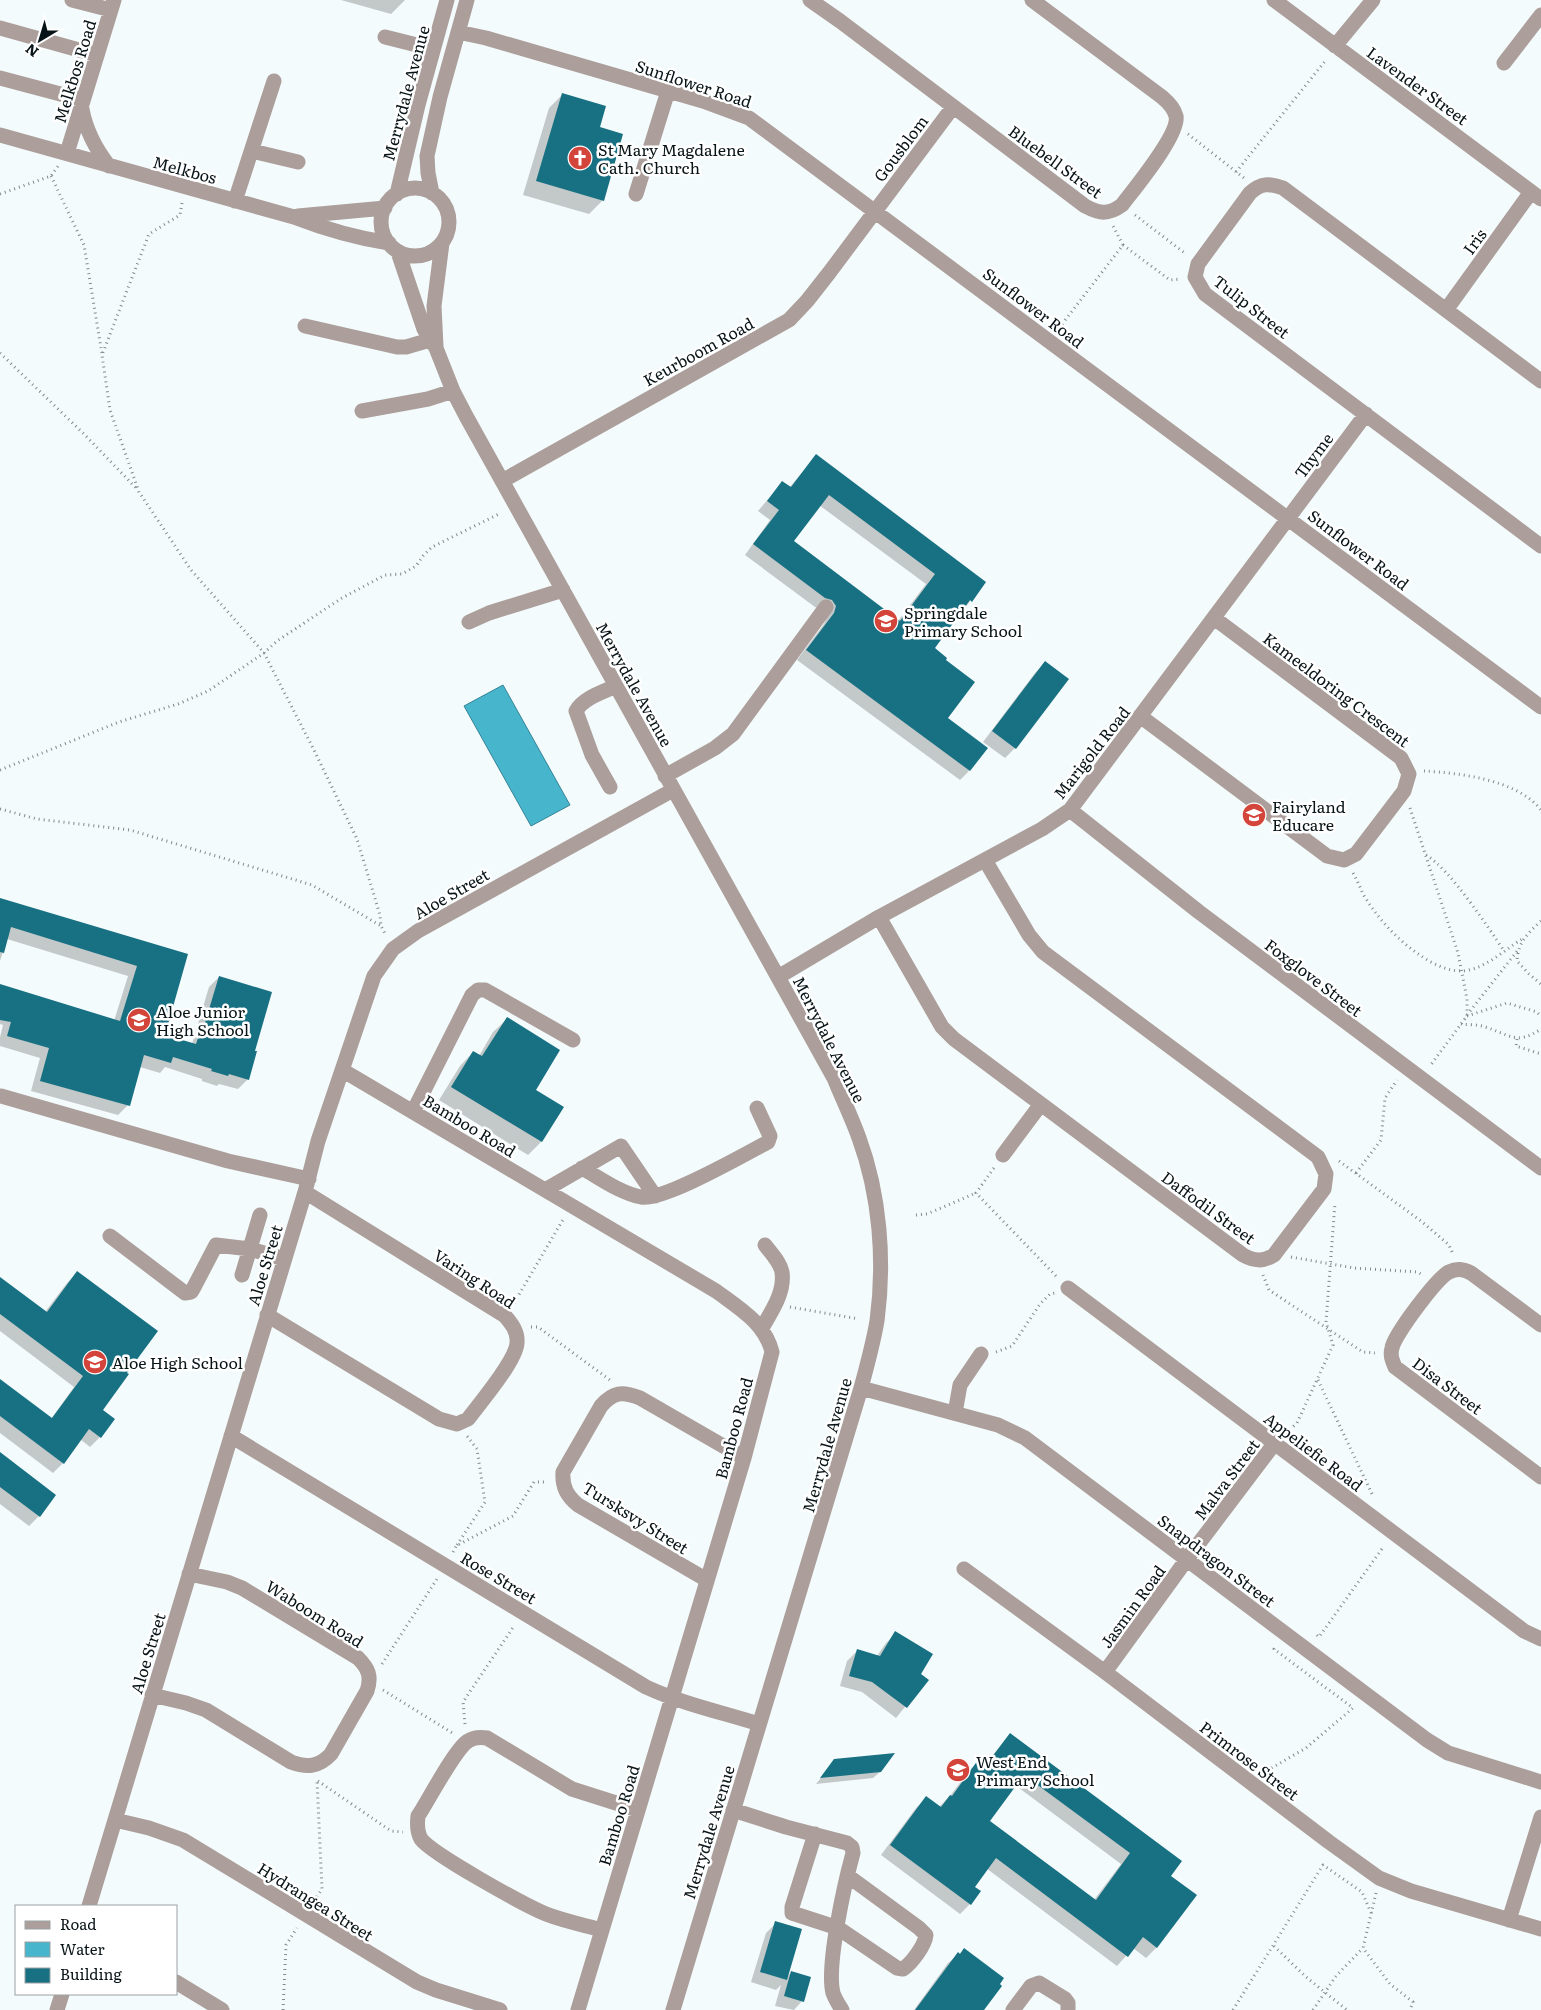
<svg xmlns="http://www.w3.org/2000/svg" width="1541" height="2010" font-family="Literata,serif">
  <style>
    .water { fill: #47b5cc; stroke: #348495 }
    .shadow { fill: #0003; fill-rule: evenodd }
    .building { fill: #187183; fill-rule: evenodd }
    .lines { fill: none; stroke-linecap: round; stroke-linejoin: round }
    .path { stroke: #818a8c; stroke-width: 3; stroke-dasharray: 1 4; stroke-linecap: butt }
    .minor { stroke: #ab9e9b; stroke-width: 15 }
    .labels { text-anchor: middle; dominant-baseline: central; stroke-width: 5; stroke-linejoin: round; paint-order: stroke }
    .street-label { font-size: 16px; fill: #071316; stroke: #fff }
    .poi-label { font-size: 16px; fill: #071316; stroke: #fff; text-anchor: start }
  </style>
  <rect width="100%" height="100%" fill="#f4fbfc"/>
  <path class="water" d="M503 685 570 805 531 826 464 706Z"/>
  <path class="shadow" d="M341 0H405L391 14Z
    M562 95 598 128 622 135 602 201 589 214 523 195 549 108Z
    M816 456 985 582 933 649 946 718 969 771 960 780 797 660 824 624 827 617 822 609 815 607 745 555 770 520 758 511 782 483 789 488ZM819 505 926 584 898 621 792 541Z
    M1045 663 1067 679 1015 748 1005 758 983 742 1035 673Z
    M0 900 187 954 164 1035 192 1044 209 987 219 977 253 1052 248 1079 238 1089 219 1084 217 1086 202 1081V1079L165 1067 160 1073 140 1067 128 1105 118 1115 31 1091 40 1058 0 1046V1037L3 1025 0 1024V986L114 1021 128 976 7 939 0 961Z
    M507 1019 535 1090 563 1107 541 1142 528 1155 439 1100 460 1066 473 1052 479 1056 493 1032Z
    M77 1273 101 1410 100 1437 90 1447 80 1439 63 1463 53 1473 0 1433V1381L51 1419 74 1387 0 1331V1279L45 1312 67 1283Z
    M0 1454 39 1516 29 1526 0 1504Z
    M896 1633 919 1674 927 1680 896 1718 862 1692 840 1686 847 1661 857 1651 877 1656 886 1643Z
    M1010 1734 1169 1876 1195 1895 1156 1948 1146 1958 1133 1948 1117 1966 986 1868 973 1887 970 1904 960 1914 881 1855 916 1808 926 1798 939 1807 950 1796 968 1772 978 1762 984 1766ZM1015 1785 1121 1864 1094 1900 988 1821Z
    M835 1760 880 1772 873 1778 816 1784Z
    M776 1923 787 1977 791 1972 802 2001 794 2010 775 2006 781 1985 776 1990 751 1982 766 1933Z
    M964 1950 983 2010H914L948 1963Z"/>
  <path class="building" d="M562 93 606 106 600 127 623 134 604 201 536 181Z
    M816 454 986 582 972 602 970 600 935 648 947 658 946 660 975 682 948 718 988 748 970 771 806 650 834 613 836 606 832 600 825 598 753 544 779 510 767 501 782 481 791 487ZM829 495 935 574 900 621 794 541Z
    M1045 661 1069 679 1016 749 992 731Z
    M0 898 188 954 165 1035 196 1044 199 1035 201 1036 219 976 272 992 255 1051H257L249 1080 229 1074 228 1076 211 1071 212 1069 173 1057 171 1063 144 1055 130 1106 40 1081 49 1048 7 1036 11 1022 0 1020V984L120 1021 137 966 11 927 4 953 0 952Z
    M507 1017 560 1050 536 1090 564 1107 542 1142 451 1087 473 1051 482 1056Z
    M77 1271 158 1331 127 1373 129 1374 103 1410 115 1419 101 1438 89 1429 64 1464 0 1416V1379L52 1418 83 1376 0 1314V1277L47 1312Z
    M0 1452 56 1495 40 1517 0 1487Z
    M895 1631 933 1654 921 1674 929 1680 907 1708 872 1682 849 1676 857 1649 880 1656Z
    M1010 1733 1182 1861 1171 1876 1197 1895 1157 1948 1143 1937 1128 1957 996 1858 975 1887 981 1891 971 1905 890 1845 926 1796 941 1807 950 1795 952 1796 978 1760 986 1765ZM1024 1775 1130 1853 1096 1900 990 1821Z
    M895 1753 881 1772 820 1778 834 1759Z
    M775 1921 802 1929 787 1980 760 1972Z
    M964 1948 1004 1978 1000 1984 1002 1986 984 2010H915L958 1952 960 1954Z
    M791 1971 811 1977 804 2002 784 1996Z"/>
  <g class="lines">
    <path class="path" d="M1188 134 1244 178
      M1236 172 1326 60
      M51 176 84 245 102 354
      M0 194 51 176 58 166
      M182 203 180 215 149 234 102 355 110 410 139 492 191 570 264 653 314 750 357 839 380 915 381 926 386 935
      M1135 215 1186 254
      M1123 245 1170 280 1181 279
      M1059 328 1123 245 1113 226
      M0 353 85 435 137 489
      M0 770 119 722 178 704 208 691 264 653 277 641 342 598 385 575 402 574 416 566 423 556 432 547 501 513
      M1424 771C1460 773 1518 780 1541 810
      M1410 808 1458 953 1467 999V1016L1430 1066
      M0 809 37 819 130 830 312 885 381 926
      M1426 855C1450 869 1488 927 1504 951
      M1353 873C1357 880 1360 887 1363 894 1380 922 1401 944 1429 961 1442 968 1455 973 1469 970 1488 966 1506 949 1522 939
      M1541 921C1528 933 1518 942 1517 961L1529 974 1541 984
      M1467 1015 1518 950
      M1467 1016 1507 1003 1537 1012 1541 1017
      M1461 1024C1468 1025 1477 1024 1485 1027 1509 1034 1516 1046 1541 1029
      M1517 1039 1516 1046 1541 1054
      M1339 1161 1421 1221 1449 1245 1453 1254
      M994 1168 976 1193 1057 1277
      M1356 1173 1381 1140 1385 1098 1397 1080
      M916 1215 927 1214 976 1193
      M1291 1257 1354 1268 1417 1272 1423 1275
      M1263 1275 1269 1290 1363 1352 1375 1353
      M514 1303 564 1218
      M790 1307 859 1319
      M531 1327H538L610 1380
      M996 1352 1012 1346 1040 1304 1050 1294 1055 1293
      M1318 1380 1373 1496
      M1286 1433 1297 1423 1333 1345 1326 1322 1335 1203
      M457 1545 485 1502 477 1449 467 1436
      M453 1552 456 1546 513 1516 534 1482H547
      M1317 1635 1319 1637 1384 1546
      M382 1664 437 1579
      M383 1690 454 1734
      M465 1724 463 1702 514 1626
      M1263 1773 1306 1748 1353 1708 1274 1649 1276 1646
      M318 1781 391 1831 403 1832
      M1376 1893 1363 1948 1390 1984 1413 2002 1410 2010
      M314 1901 322 1889 317 1780
      M1274 1946 1306 1977 1347 2010
      M283 2010 286 1945 297 1928
      M1233 2010 1323 1865 1362 1892 1372 1915
      M1313 2010 1336 1976 1363 1948"/>
    <path class="minor" d="M72 0 111 10
      M810 0 840 21 1085 206C1100 214 1108 215 1122 205 1134 189 1180 134 1176 116 1174 108 1168 102 1162 97L1032 0
      M1274 0 1541 199
      M0 28 97 55
      M458 32 486 38 703 101 749 118 1541 707
      M385 37 433 49
      M1335 46 1373 0
      M1504 63 1541 15
      M0 78 83 100
      M82 109C86 131 95 148 109 166
      M0 135 294 217C325 229 356 238 389 243
      M252 151 298 162
      M67 153 114 0
      M381 222a34 34 0 1 1 68 0a34 34 0 1 1-68 0Z
      M432 193 428 173 427 156 440 97 467 0
      M397 194 418 105 447 0
      M636 194 668 91
      M235 201 274 81
      M298 216 385 208
      M398 252 424 329 436 348 453 391 466 416 834 1078C842 1098 852 1118 859 1138 880 1195 885 1261 877 1321 873 1344 867 1366 861 1388L673 2010
      M1446 310 1531 192
      M305 326 397 347H406L430 340
      M436 346 434 306 442 243
      M1541 381 1283 188C1269 183 1261 183 1250 193L1198 264 1195 277 1205 294 1541 546
      M362 411 428 399 453 391
      M502 481 789 320 807 301 829 273 953 107
      M469 622 489 613 563 590
      M1140 716 1327 856 1344 860 1356 854 1404 791 1409 774 1401 758 1214 618
      M665 776 715 748 733 734 826 607
      M610 787 592 755 576 711C583 698 603 692 616 686
      M1070 810 1199 912 1541 1168
      M879 917 942 1027 954 1039 1243 1255C1254 1261 1263 1262 1274 1255L1324 1189 1326 1174 1318 1157 1043 952 1029 935 985 860
      M778 977 879 917 1042 829 1070 810 1366 414
      M342 1070 716 1291C739 1308 765 1323 772 1352L744 1458 578 2010
      M1 1096 228 1161 309 1179
      M413 1112 472 995 478 990H485L573 1040
      M1003 1155 1041 1104
      M582 1168C600 1178 620 1193 641 1197 662 1202 745 1154 768 1142L770 1136 757 1108
      M545 1190 621 1146 655 1196
      M110 1236 185 1293 191 1292 193 1289 216 1245 250 1249 284 1259
      M242 1275 260 1215
      M1068 1288 1524 1631 1541 1639
      M267 1315 439 1419 457 1424 468 1419C480 1403 516 1361 517 1343 518 1332 512 1324 505 1316L305 1192
      M1541 1325 1471 1273C1463 1269 1457 1268 1449 1272 1437 1278 1394 1335 1392 1348 1390 1355 1392 1360 1395 1367L1541 1477
      M762 1328C771 1312 785 1293 782 1272 780 1262 771 1253 765 1245
      M861 1388 998 1425 1025 1438 1427 1740 1448 1753 1541 1782
      M955 1413 960 1385 981 1354
      M231 1436 646 1687C683 1704 721 1712 759 1724
      M964 1569 1105 1672 1329 1842 1379 1878 1411 1891 1541 1929
      M707 1580 578 1505C567 1496 562 1487 563 1472L601 1406C613 1392 622 1391 640 1398L744 1458
      M1105 1672 1187 1559 1274 1444
      M152 1695 186 1703 206 1710 291 1762C307 1768 319 1767 331 1754L367 1691C372 1676 368 1668 358 1658L242 1588 227 1582 189 1574
      M733 1810 786 1827 847 1843 852 1847 853 1853C845 1882 826 1966 833 1993 835 1999 839 2005 842 2010
      M115 1820 149 1828 183 1840 417 1982 436 1990 500 2010
      M815 1834 792 1907V1913L838 1928 897 1968 903 1969C912 1963 925 1945 926 1935L919 1928 848 1876
      M89 1906 305 1192 318 1141 374 976 393 949 418 931 673 790
      M1509 1920 1541 1817
      M602 1930C584 1925 564 1921 546 1914 526 1906 432 1854 421 1839 417 1832 417 1824 418 1816 428 1801 455 1749 468 1741 474 1737 481 1737 487 1738L572 1789 638 1810
      M176 1982 222 2010
      M57 2010 62 1994
      M1013 2010 1031 1986 1039 1983 1065 1999 1068 2003V2010"/>
  </g>
  <defs>
    <g id="church-disc" transform="scale(1.25)"><circle r="9.5" fill="#d3453a" stroke="#fff"/><path d="M-1.2-6h2.4v3.5h3.3v2.4h-3.3V6h-2.4V-.1h-3.3v-2.4h3.3Z" fill="#fff"/></g>
    <g id="school-disc" transform="scale(1.25)"><circle r="9.5" fill="#d3453a" stroke="#fff"/><path d="M0-5L7-2L0 1L-7-2ZM-4 1L0 2.5L4 1V4Q0 6-4 4Z" fill="#fff"/></g>
  </defs>
  <g fill-rule="evenodd">
    <use href="#church-disc" x="580" y="158"/>
    <use href="#school-disc" x="886" y="621"/>
    <use href="#school-disc" x="1254" y="815"/>
    <use href="#school-disc" x="139" y="1020"/>
    <use href="#school-disc" x="95" y="1362"/>
    <use href="#school-disc" x="958" y="1770"/>
  </g>
  <g class="labels">
    <g class="street-label">
      <text transform="translate(74 71) rotate(-73)">Melkbos Road</text>
      <text transform="translate(694 83) rotate(18)">Sunflower Road</text>
      <text transform="translate(1418 85) rotate(36)">Lavender Street</text>
      <text transform="translate(405 93) rotate(-75)">Merrydale Avenue</text>
      <text transform="translate(900 148) rotate(-53)">Gousblom</text>
      <text transform="translate(1056 161) rotate(36)">Bluebell Street</text>
      <text transform="translate(185 169) rotate(15)">Melkbos</text>
      <text transform="translate(1474 241) rotate(-54)">Iris</text>
      <text transform="translate(1252 306) rotate(38)">Tulip Street</text>
      <text transform="translate(1034 307) rotate(37)">Sunflower Road</text>
      <text transform="translate(698 351) rotate(-29)">Keurboom Road</text>
      <text transform="translate(1313 455) rotate(-53)">Thyme</text>
      <text transform="translate(1359 549) rotate(37)">Sunflower Road</text>
      <text transform="translate(635 684) rotate(61)">Merrydale Avenue</text>
      <text transform="translate(1337 689) rotate(37)">Kameeldoring Crescent</text>
      <text transform="translate(1091 752) rotate(-52)">Marigold Road</text>
      <text transform="translate(451 893) rotate(-30)">Aloe Street</text>
      <text transform="translate(1314 977) rotate(37)">Foxglove Street</text>
      <text transform="translate(830 1039) rotate(63)">Merrydale Avenue</text>
      <text transform="translate(470 1125) rotate(31)">Bamboo Road</text>
      <text transform="translate(1209 1207) rotate(36)">Daffodil Street</text>
      <text transform="translate(264 1265) rotate(-73)">Aloe Street</text>
      <text transform="translate(475 1278) rotate(33)">Varing Road</text>
      <text transform="translate(1448 1385) rotate(37)">Disa Street</text>
      <text transform="translate(733 1428) rotate(-75)">Bamboo Road</text>
      <text transform="translate(826 1445) rotate(-74)">Merrydale Avenue</text>
      <text transform="translate(1314 1451) rotate(37)">Appeliefie Road</text>
      <text transform="translate(1226 1479) rotate(-53)">Malva Street</text>
      <text transform="translate(636 1517) rotate(32)">Tursksvy Street</text>
      <text transform="translate(1217 1560) rotate(37)">Snapdragon Street</text>
      <text transform="translate(499 1577) rotate(31)">Rose Street</text>
      <text transform="translate(1132 1606) rotate(-54)">Jasmin Road</text>
      <text transform="translate(315 1613) rotate(32)">Waboom Road</text>
      <text transform="translate(147 1653) rotate(-73)">Aloe Street</text>
      <text transform="translate(1250 1760) rotate(37)">Primrose Street</text>
      <text transform="translate(618 1815) rotate(-73)">Bamboo Road</text>
      <text transform="translate(708 1832) rotate(-73)">Merrydale Avenue</text>
      <text transform="translate(316 1901) rotate(32)">Hydrangea Street</text>
    </g>
    <g class="poi-label">
      <text x="598" y="149">St Mary Magdalene<tspan x="598" dy="18">Cath. Church</tspan></text>
      <text x="904" y="612">Springdale<tspan x="904" dy="18">Primary School</tspan></text>
      <text x="1272" y="806">Fairyland<tspan x="1272" dy="18">Educare</tspan></text>
      <text x="156" y="1011">Aloe Junior<tspan x="156" dy="18">High School</tspan></text>
      <text x="112" y="1362">Aloe High School</text>
      <text x="976" y="1761">West End<tspan x="976" dy="18">Primary School</tspan></text>
    </g>
  </g>
  <rect x="15" y="1905" width="162" height="90" fill="#ffffff" stroke="#9ca1a2"/>
  <rect x="25" y="1921" width="25" height="8" fill="#ab9e9b" stroke="#9ca1a2"/>
  <text x="60" y="1930" font-size="15" fill="#071316">Road</text>
  <rect x="25" y="1942" width="25" height="15" fill="#47b5cc" stroke="#9ca1a2"/>
  <text x="60" y="1955" font-size="15" fill="#071316">Water</text>
  <rect x="25" y="1968" width="25" height="15" fill="#187183" stroke="#9ca1a2"/>
  <text x="60" y="1980" font-size="15" fill="#071316">Building</text>
  <g transform="translate(40 40) rotate(218)" stroke="#ffffff" stroke-width="4" paint-order="stroke">
  <path d="M0-4L9 19L0 12L-9 19Z" fill="#071316"/>
  <text y="-8" font-size="14" font-weight="bold" text-anchor="middle" fill="#071316">N</text>
  </g>
</svg>
